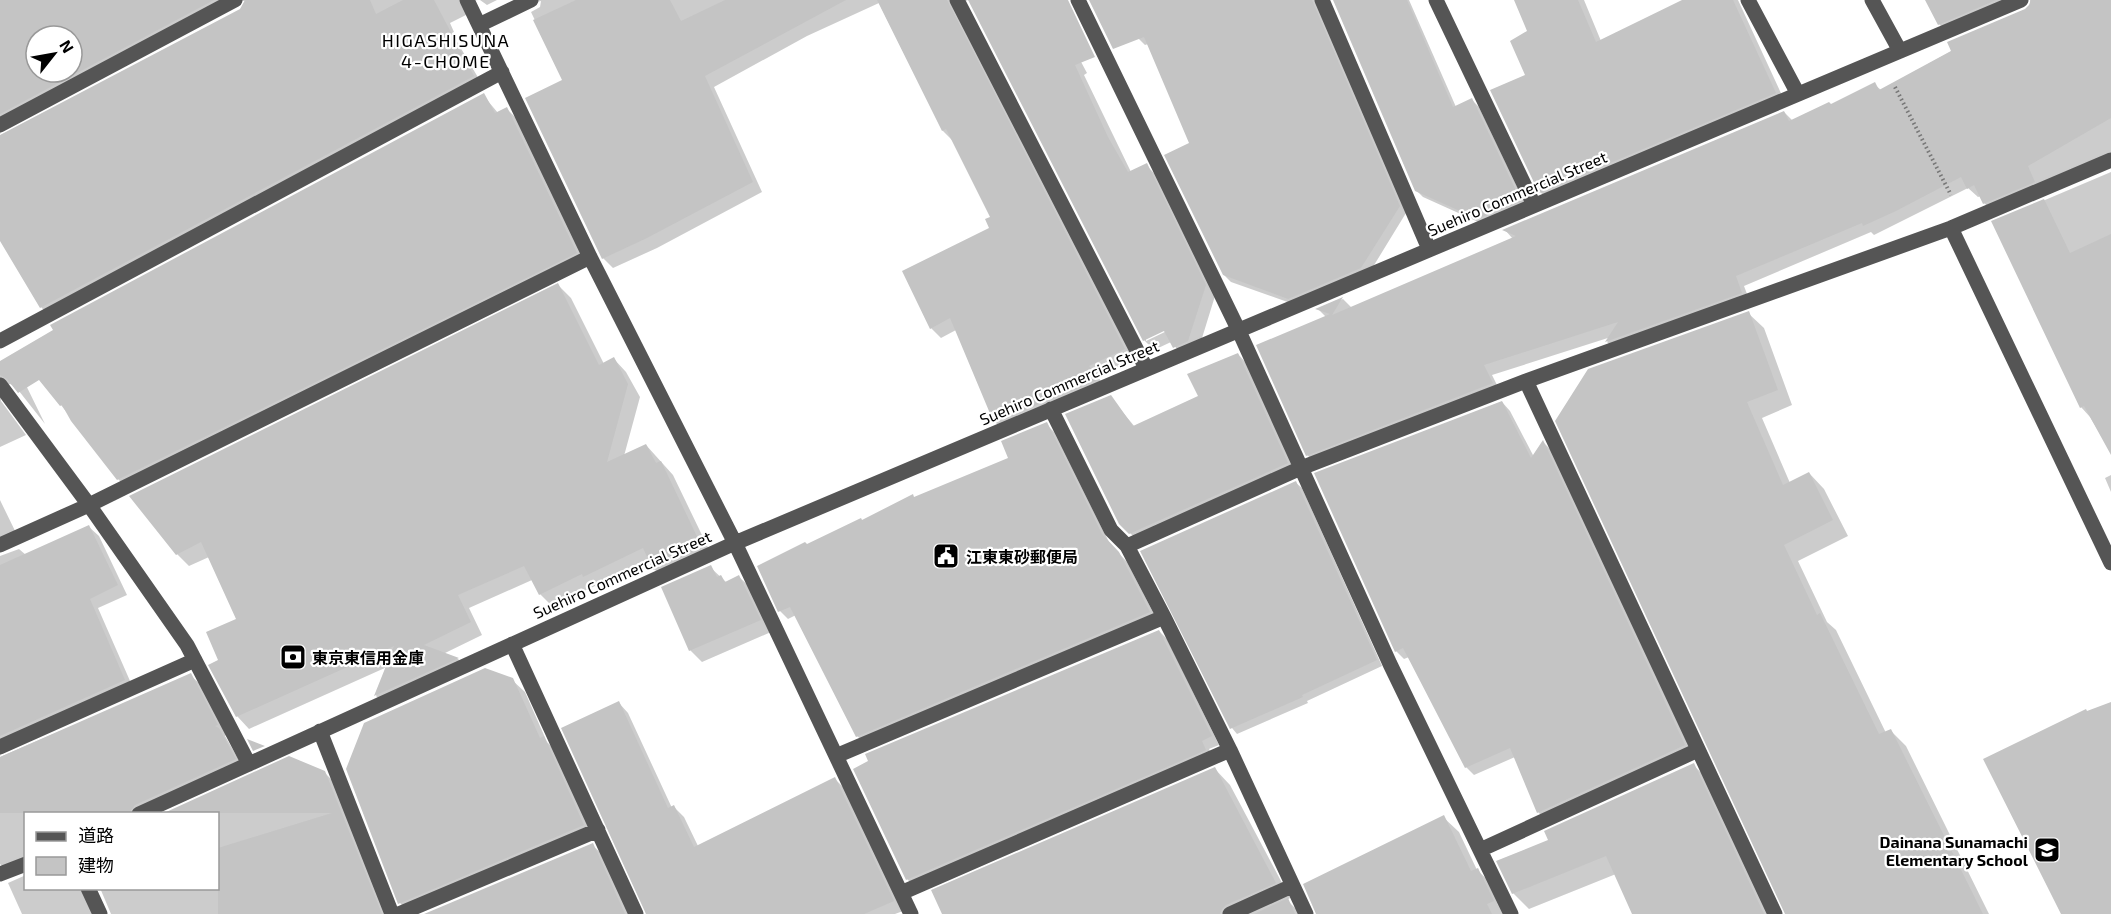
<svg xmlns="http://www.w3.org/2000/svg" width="2111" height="914" font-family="'Exo 2','Noto Sans JP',sans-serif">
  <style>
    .shadow { fill: #0003; fill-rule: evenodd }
    .building { fill: #c4c4c4; fill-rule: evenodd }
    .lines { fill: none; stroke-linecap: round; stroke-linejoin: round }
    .path { stroke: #777; stroke-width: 4; stroke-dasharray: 1.5 3; stroke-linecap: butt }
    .minor { stroke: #555; stroke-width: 15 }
    .labels { text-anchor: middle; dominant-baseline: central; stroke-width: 4.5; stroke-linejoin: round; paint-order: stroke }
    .street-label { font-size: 16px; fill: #000; stroke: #fff }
    .poi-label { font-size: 16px; font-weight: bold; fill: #000; stroke: #fff; text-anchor: start }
    .neighbourhood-label { font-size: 18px; letter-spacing: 1.5px; fill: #000; stroke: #fff }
  </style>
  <rect width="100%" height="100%" fill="#fff"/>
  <path class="shadow" d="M0 0H478L472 1 468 14 450 23 454 32 452 33 483 86 51 318 41 307 0 239V136L240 10 245 1H242L5 126 0 134ZM36 36H72V72H36Z
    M480 0H497L487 5Z
    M529 0H968L959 4 1134 359 1098 377 1107 389 1005 432 995 422 956 330 941 338 931 328 991 229 992 217 953 141 943 131 879 3 807 36 714 87 762 192 657 248 613 268 603 258 564 81 531 12 540 7 541 1 532 3Z
    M970 0H1048L1087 73 1084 75 1131 172 1146 165 1156 175 1215 296 1198 351 1184 357 1171 342 1154 350 1144 340ZM1170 326 1171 329 1146 341V338Z
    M1123 0H1323L1406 213 1368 275 1296 305 1231 282 1224 275 1191 144 1148 44 1145 45 1138 38Z
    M1334 0H1409L1456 107 1472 100 1479 107 1527 207 1485 225 1423 197 1416 190Z
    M1516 0H1584L1601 41 1689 0H1738L1786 104 1552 203 1540 192 1527 76 1529 32Z
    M1927 0H2026L1948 33 1939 24Z
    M2030 0H2111V162L1994 212 1984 203 1981 196 1978 197 1968 188 1874 235 1871 232 1744 286 1750 302 1616 351 1607 342 1611 337 1492 375 1501 393 1317 464 1307 455 1326 317 1318 309 1343 299 1352 308 1513 239 1505 230 1784 112 1793 121 1831 106 1874 84 1881 90 2026 10 2030 6Z
    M483 95 498 113 507 109 517 119 586 263 129 490 118 479 61 405Z
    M2111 172V452L2090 417 2081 407 1993 222Z
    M558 285 571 298 604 364 614 359 626 372 640 397 624 456 646 445 673 475 714 560 667 581 654 569 651 562 597 588 595 586 552 606 540 594 532 580 469 608 482 635 443 654 458 659 470 671 388 708 376 696 387 667 249 729 237 716 220 661 238 620 209 557 189 566 177 554Z
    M1748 313 1764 328 1792 405 1762 418 1790 483 1809 473 1824 489 1848 536 1798 561 1827 622 1836 630 1886 733 1891 731 1906 746 1989 914H1786L1557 421Z
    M1238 354 1246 363 1296 472 1139 542 1120 523 1110 397 1135 427 1200 396Z
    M0 368 20 373 45 424 15 386 10 384 3 387 0 392Z
    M0 393 1 401 26 435 0 447Z
    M1502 402 1510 411 1534 457 1543 442 1551 450 1692 753 1546 820 1538 812 1515 757 1474 775 1466 767 1409 657 1404 659 1396 651Z
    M1046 424 1054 432 1110 544 1127 562 1157 620 866 744 857 736 796 615 788 619 780 611 807 546 1010 459Z
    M2111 475V492L2105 478Z
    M1296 483 1302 488 1382 666 1307 701 1308 703 1237 734 1232 728Z
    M0 500 19 539 2 548 0 553Z
    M89 527 99 536 127 595 98 608 134 690 6 747 0 756V556L19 549 26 555Z
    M710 567 727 583 739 577 751 588 771 632 702 662 690 650Z
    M1159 631 1167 639 1219 745 1209 749 1213 758 915 887 907 879Z
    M190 675 200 684 226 735 225 736 244 769 146 814H26V867L9 873 0 864V757Z
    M512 680 525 692 547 742 555 750 595 837 411 914 400 903Z
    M619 703 628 713 672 808 674 807 684 817 698 846 835 779 845 789 903 911 895 914H646Z
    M290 758 324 772 334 782 386 914H111L100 888H218V814H167Z
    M1693 765 1709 780 1771 914H1633L1616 874 1529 909 1513 893 1550 841Z
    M1215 769 1230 785 1290 898 1287 900 1301 914H944Z
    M1443 817 1459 832 1477 870 1493 885 1507 914H1316Z
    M592 845 602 854 629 914H428Z
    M26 875V888H94L93 914H22L8 883Z"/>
  <path class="building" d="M0 0H214L0 114ZM36 36H72V72H36Z
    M245 0H370L376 14 403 0H434L474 76 40 308 0 241V135L240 9Z
    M576 0H670L681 21 725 0H846L705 76 753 182 647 238 602 259 525 98 562 80 533 20Z
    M877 0H947L1125 349 1089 366 1099 379 994 423 950 318 930 329 902 271 989 228 985 219 990 217 946 129 942 131Z
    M968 0H1068L1095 57 1075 65 1108 137 1128 172 1147 163 1206 285 1188 341 1173 348 1164 331 1143 341Z
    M1089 0H1312L1400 206 1361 268 1288 299 1223 275 1164 155 1189 143 1144 37 1113 49Z
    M1333 0H1407L1453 107 1472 98 1521 201 1478 219 1415 191Z
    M1514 0H1578L1596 42 1682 0H1733L1776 93 1539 193 1490 90 1525 75 1510 41 1527 31Z
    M1925 0H1996L1938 25Z
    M2031 0H2111V118L2028 166 2035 182 1983 204 1974 185 1967 189 1961 177 1896 211 1863 226 1862 223 1736 276 1742 293 1605 342 1618 322 1484 365 1493 383 1306 456 1256 345 1330 314 1315 309 1343 297 1332 315 1516 236 1502 230 1784 111 1789 121 1829 102 1831 104 1875 82 1879 90 1951 51 1947 42 2025 9 2029 5Z
    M484 93 495 113 507 107 577 253 117 480 71 421 62 405 60 406 39 380 18 393 7 379 0 375V361L53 330 50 325Z
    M2044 199 2070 253 2111 234V455L2084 406 2080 408 1991 221Z
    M558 283 599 365 614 357 628 384 607 462 646 444 656 463 661 461 702 547 653 570 643 548 583 577 582 574 539 595 524 566 458 595 471 622 424 645 459 658 374 696 394 646 236 717 208 665 218 660 206 632 236 619 201 542 176 555 129 496Z
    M1749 311 1778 390 1747 402 1783 485 1809 472 1833 520 1784 545 1817 615 1820 613 1879 734 1891 729 1983 914H1785L1555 421 1588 369Z
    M1238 353 1288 463 1129 534 1119 524 1065 414 1111 395 1133 426 1198 396 1187 374Z
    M1502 401 1531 458 1543 440 1685 745 1537 813 1510 748 1465 768 1403 648 1395 652 1314 473Z
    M1047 422 1102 534 1119 552 1150 612 856 737 790 607 778 612 757 566 805 542 807 544 861 518 862 520 913 494 914 497 1008 458 1001 441Z
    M1296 481 1377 660 1302 695 1303 697 1230 729 1140 551Z
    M89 525 118 585 90 599 125 680 0 736V565Z
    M711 565 717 577 721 575 725 582 739 575 761 620 689 651 661 587Z
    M1159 630 1212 736 1202 741 1206 750 906 880 853 769 868 761 865 754Z
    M485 668 513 678 540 738 544 736 584 825 398 904 346 769 364 723Z
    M191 673 218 725 215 726 219 728 236 759 135 805 129 813H0V757Z
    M619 701 668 808 674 805 694 847 835 777 894 901 864 914H646L561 728Z
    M2111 702V914H2061L1983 759 2086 709 2087 711Z
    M247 739 265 746 253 751Z
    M289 756 325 771 382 914H218V848L332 813H164Z
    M1694 763 1764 914H1632L1606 856 1512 894 1496 861 1548 840 1544 831Z
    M1215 767 1276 883 1226 905 1222 909 1220 914H942L931 890Z
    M1444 815 1471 871 1478 868 1494 901 1487 904 1492 914H1316L1303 884Z
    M593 843 625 914H424Z
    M1288 898 1295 914H1254Z"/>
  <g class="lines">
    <path class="path" d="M1895 87 1951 195"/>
    <path class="minor" d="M467 0 590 257 735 543 911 914
      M957 0 1146 368
      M1078 0 1238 329 1390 664 1511 914
      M1322 0 1429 249
      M1436 0 1534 205
      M1748 0 1798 94
      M1872 0 1900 51
      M479 25 531 0
      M0 125 235 0
      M1951 228 2111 563
      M0 341 502 72
      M1526 381 1775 914
      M0 385 89 505 187 645 249 764
      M1051 409 1111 530 1127 546 1164 617 1230 750 1306 914
      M0 545 89 505 590 257
      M1127 546 1301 468 1526 381 1951 228 2111 160
      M512 644 636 914
      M320 731 392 914
      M0 747 195 660
      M836 756 1164 617
      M139 814 735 543 2021 0
      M1480 850 1698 750
      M0 874 26 864
      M88 888 100 914
      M901 893 1230 750
      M399 914 598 830
      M1230 914 1292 886"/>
  </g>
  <defs>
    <g id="civic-square" transform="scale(1.35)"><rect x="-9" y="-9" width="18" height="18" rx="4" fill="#000" stroke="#fff"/><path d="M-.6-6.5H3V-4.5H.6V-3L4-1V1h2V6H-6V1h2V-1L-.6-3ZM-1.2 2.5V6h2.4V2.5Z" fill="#fff"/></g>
    <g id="bank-square" transform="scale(1.35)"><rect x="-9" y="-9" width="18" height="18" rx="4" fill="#000" stroke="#fff"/><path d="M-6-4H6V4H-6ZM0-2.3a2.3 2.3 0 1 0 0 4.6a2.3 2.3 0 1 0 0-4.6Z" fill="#fff"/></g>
    <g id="school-square" transform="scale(1.35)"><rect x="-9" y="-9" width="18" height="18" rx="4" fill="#000" stroke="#fff"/><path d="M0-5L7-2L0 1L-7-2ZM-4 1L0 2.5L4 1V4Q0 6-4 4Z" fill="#fff"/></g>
  </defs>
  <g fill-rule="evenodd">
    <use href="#civic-square" x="946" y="556"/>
    <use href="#bank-square" x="293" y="657"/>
    <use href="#school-square" x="2047" y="850"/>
  </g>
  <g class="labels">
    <g class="street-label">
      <text transform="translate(1517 193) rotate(-23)">Suehiro Commercial Street</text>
      <text transform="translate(1069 382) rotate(-23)">Suehiro Commercial Street</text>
      <text transform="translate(622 574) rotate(-24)">Suehiro Commercial Street</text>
    </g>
    <g class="poi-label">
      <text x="966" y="556">江東東砂郵便局</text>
      <text x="312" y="657">東京東信用金庫</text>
      <text x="2028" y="841" text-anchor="end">Dainana Sunamachi<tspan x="2028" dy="18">Elementary School</tspan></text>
    </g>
    <g class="neighbourhood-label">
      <text x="446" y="40">HIGASHISUNA<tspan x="446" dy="21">4-CHOME</tspan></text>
    </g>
  </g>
  <rect x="24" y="812" width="195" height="78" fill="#ffffff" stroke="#999999" stroke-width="1.5"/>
  <rect x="36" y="832" width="30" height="9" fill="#555555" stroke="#999999" stroke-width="1.5"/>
  <text x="78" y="842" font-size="18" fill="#000000">道路</text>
  <rect x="36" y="857" width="30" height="18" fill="#c4c4c4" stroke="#999999" stroke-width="1.5"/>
  <text x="78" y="872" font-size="18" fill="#000000">建物</text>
  <g transform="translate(54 54) rotate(59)"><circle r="28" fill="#ffffff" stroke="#999999" stroke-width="1.5"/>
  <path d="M0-4.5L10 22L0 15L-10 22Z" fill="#000000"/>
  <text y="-9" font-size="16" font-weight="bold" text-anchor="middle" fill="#000000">N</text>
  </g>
</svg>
